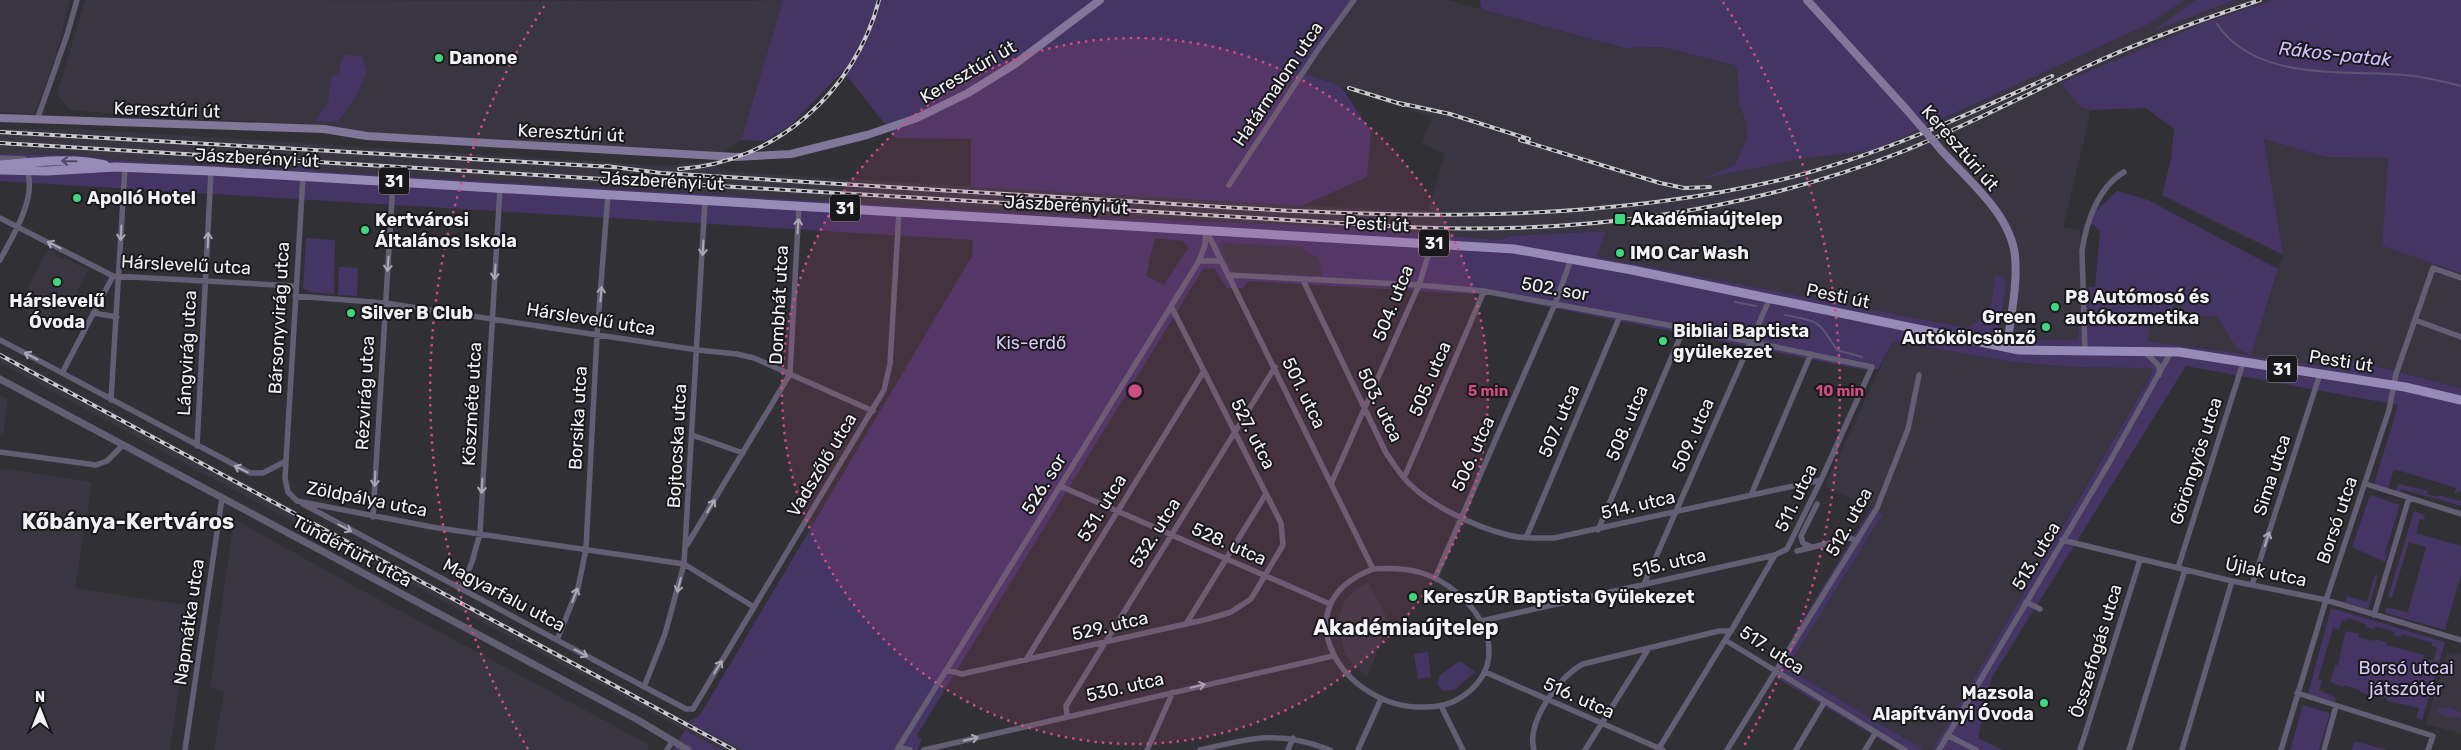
<svg xmlns="http://www.w3.org/2000/svg" width="2461" height="750" font-family="Rubik,sans-serif">
  <style>
    .built { fill: #393641 }
    .green { fill: #443564; fill-rule: evenodd }
    .lines { fill: none; stroke-linecap: round; stroke-linejoin: round }
    .stream { stroke: #605474; stroke-width: 2 }
    .minor { stroke: #645e74; stroke-width: 5.5 }
    .tertiary { stroke: #645e74; stroke-width: 7 }
    .secondary { stroke: #80779a; stroke-width: 8 }
    .primary { stroke: #968ab7; stroke-width: 9 }
    .rail-casing { stroke: #cac9ce; stroke-width: 4 }
    .rail { stroke: #19181b; stroke-width: 2; stroke-dasharray: 5.5; stroke-linecap: butt }
    .secondary-bridge { stroke: #80779a; stroke-width: 8 }
    .oneway { stroke: #514b61 }
    .oneway2 { stroke: #aba8b4 }
    .ring { fill: none; stroke: #ce4e82; stroke-width: 2.5; stroke-dasharray: 2.5 5 }
    .poi-dot { fill: #3fd77d; stroke: #19181b; stroke-width: 2 }
    .labels { text-anchor: middle; dominant-baseline: central; stroke-width: 4; stroke-linejoin: round; paint-order: stroke }
    .shield { fill: #19181b; stroke: #b1b0b4; stroke-width: 1 }
    .shield-label { font-size: 16px; font-weight: bold; fill: #f2f1f5 }
    .poi-label { font-size: 18px; font-weight: bold; fill: #f2f1f5; stroke: #19181b; text-anchor: start }
    .street-label { font-size: 18px; fill: #f2f1f5; stroke: #19181b }
    .park-label { font-size: 18px; fill: #d6c9f9; stroke: #19181b }
    .water-label { font-size: 19px; font-style: italic; fill: #d0bffd; stroke: #19181b }
    .district-label { font-size: 22px; font-weight: bold; fill: #f2f1f5; stroke: #19181b }
    .centre { fill: #ce4e82; stroke: #19181b; stroke-width: 2.5 }
    .ring-label { font-size: 15px; text-anchor: middle; font-weight: bold; fill: #ce4e82; stroke: #19181b; stroke-width: 4; stroke-linejoin: round; paint-order: stroke }
  </style>
  <rect width="100%" height="100%" fill="#313035"/>
  <path class="built" d="M0 0H70L55 58 34 114 0 112Z
    M85 0 748 1 783 0 741 140 721 154 363 132 307 124 158 117 70 110 57 95Z
    M1356 0H1448L1623 48 1662 47 1737 66 1739 104 1747 125V138L1735 165 1703 178 1801 159 1874 150 2147 25 2185 0H2196L2153 31 2235 0H2274L2206 22 2062 83 2080 107 2091 110 2063 228 2080 229V336L2076 340H2029L1597 257 1605 231 1510 236 1502 240 1340 227 1095 217 315 171 302 166 292 169 260 168 113 160 77 155 0 154V129H78L665 166 715 161 717 168 731 172 1301 206 1428 210 1445 154 1422 143 1432 117 1303 73Z
    M2264 139 2325 157 2388 158 2382 246 2461 273V388L2341 357 2338 368 2147 341 2146 323 2148 316 2172 302 2181 305 2184 316H2217L2236 348 2251 356 2283 255Z
    M1218 243 1303 247 1305 252 1318 257 1323 276 1231 272Z
    M48 249 55 252 56 256 62 259 65 258 88 270 73 300 61 294 46 322 18 307Z
    M1893 341 2011 362 2075 367H2151L2152 373 1932 750H1924L1787 668 1883 514 1825 486Z
    M0 351 660 707 742 750H721L206 475 0 363Z
    M0 395 8 399 3 435H0Z
    M0 468 92 482 75 588 191 606 170 750H0Z
    M234 519 354 586 650 745 647 750H214L224 691 210 688Z
    M1368 582 1389 621 1367 678 1345 655 1337 622 1345 600 1355 590Z
    M2456 652 2461 654V734L2426 724 2447 653 2455 655Z"/>
  <path class="green" d="M783 0H1356L1303 73 1341 86 1371 132 1367 177 1301 206 971 187V139L896 138 843 71 791 125 765 141 741 140Z
    M1480 0H2185L2147 25 1874 150 1801 159 1700 179 1735 165 1747 138V125L1739 104 1737 66 1662 47 1624 48 1481 9Z
    M2196 0H2235L2151 32 2193 2Z
    M2274 0H2461V273L2382 246 2388 158 2325 157 2264 139 2283 255 2162 195 2171 159 2174 129 2146 108 2091 110 2080 107 2061 83 2206 22Z
    M345 55 362 56 367 72 354 100 337 122 315 121 328 103 331 77 339 73 340 63Z
    M0 154 77 155 113 160 260 168 292 169 302 166 315 171 1094 217 1340 227 1501 240 1510 236 1606 231 1597 257 1967 328C1993 312 1989 312 1995 282L1993 278 1998 275 2003 277 2006 284 1999 329 1995 333 1974 329 2029 340H2076L2079 336 2080 288 2095 287 2100 231 2091 223 2094 213 2117 191 2148 200 2278 269 2251 356 2338 368 2340 357 2461 388V491L2454 494 2456 488 2394 469 2388 489 2374 484 2398 405 2186 366 1992 677 1978 738 2003 750H1932L2152 374 2151 368 2075 367 2011 362 1893 341 1878 369 1865 370 1489 295 1248 281 1243 288H1227L1214 268 1203 269 917 735 922 740 917 750H742L688 722 700 715 972 256 973 240 0 181ZM1155 238 1183 241 1188 248 1164 285 1146 276ZM1219 243 1303 247 1305 252 1318 257 1323 276 1232 272ZM2173 303 2181 305 2184 316H2217L2236 348 2249 355 2147 341 2150 329 2146 323 2149 316 2173 319Z
    M306 238 335 240 334 294 310 292 303 288Z
    M339 267 358 268 357 296 338 295Z
    M2399 484 2428 491 2427 494 2438 497 2439 495 2461 501V506L2401 489 2399 494 2395 491Z
    M2370 495 2400 505 2385 553 2387 557 2385 562 2352 547Z
    M1871 508 1883 514 1787 668 1924 750H1898L1770 674Z
    M2414 511 2425 515 2424 520 2420 519 2416 533 2461 546V575L2445 630 2385 613 2386 607 2410 613 2408 611 2426 547 2409 542 2392 598 2388 597Z
    M2375 575H2378L2368 609 2345 602 2347 596 2367 602Z
    M2331 608 2445 642 2422 720 2416 718 2419 708 2387 701V698L2371 693 2370 695 2360 692V690L2344 685 2343 687 2330 682 2335 665H2338L2345 633 2348 631 2359 634 2358 637 2374 641 2375 639 2386 642V645L2424 655V658L2433 661 2437 648 2432 646V643L2402 634 2401 637 2393 635 2394 632 2375 626 2374 629 2366 627V624L2348 618 2347 621 2342 620 2339 629 2333 628 2318 679 2322 680 2319 690 2336 698 2335 702 2308 694Z
    M1428 652 1431 677 1418 679 1414 654Z
    M1460 661 1475 672 1454 690 1442 691 1437 683 1440 675Z
    M2303 705 2330 713 2319 750H2290Z
    M2439 708H2451L2461 713V718L2444 716 2438 712Z
    M685 730 721 750H673Z
    M2354 741 2387 750H2352Z"/>
  <g class="lines">
    <path class="stream" d="M2217 24C2256 82 2344 70 2405 75 2424 77 2442 81 2461 86
      M1735 302 1756 306
      M1785 315C1821 322 1817 320 1837 350L1862 357"/>
    <path class="minor" d="M37 120 67 35 77 0
      M0 158 24 159
      M303 176 285 478 288 492 297 501 432 527 684 564 754 607
      M1229 185 1319 48 1354 0
      M0 218 113 276 295 286
      M1207 232 1373 569
      M0 260C12 238 39 194 26 169
      M1199 261H1221
      M1228 275 1419 285 1484 291 1684 328 1872 367 1821 480 1787 549 1775 555 1731 631
      M1303 280 1386 453C1392 461 1397 470 1404 478 1426 504 1475 527 1508 535 1523 539 1539 538 1554 538L1821 480
      M295 296 385 303 698 350 737 354 754 358 873 411
      M93 313 117 317
      M2415 320 2461 337
      M0 340 250 473H263L286 461
      M2085 351 2082 251C2086 223 2098 187 2124 172
      M2145 352 2159 366V375
      M62 373 113 276
      M111 400 125 167
      M692 435 743 453
      M197 446 211 171
      M0 452 96 465 107 461 123 445
      M1404 478 1484 291
      M1331 484 1419 285 1432 243
      M2366 484 2461 514
      M1060 486 1330 604
      M1751 495 1811 354
      M303 504 639 684 686 709H693L884 390 890 364 899 211
      M373 517 393 181
      M1598 530 1684 328
      M1526 538 1620 316
      M2062 540 2232 581 2326 600 2461 640
      M687 545 790 374 799 205
      M1812 547 1803 543 1801 536 1817 504
      M1797 551 1850 538 1857 541
      M2178 568 2243 363
      M1373 569C1390 568 1406 568 1422 573 1475 590 1521 659 1460 698 1450 705 1436 707 1424 707 1344 710 1278 605 1373 569Z
      M1435 578 1555 304 1571 259
      M1644 584 1770 298
      M2252 585 2320 374
      M461 588 472 562 480 533 500 188
      M2026 602 2040 609
      M2374 615 2409 498
      M1481 621 1775 555
      M1186 624 1266 494
      M557 640 578 588 586 549 597 335 608 194
      M1026 660 1204 371
      M947 670 962 674 1208 619 1231 612 1251 599 1283 545 1281 523 1171 306
      M1485 672 1663 750
      M644 687 665 634 684 564 705 200
      M2297 693 2433 736 2428 750
      M1441 706 1463 750
      M1067 716 1066 706 1275 367
      M1947 735 1976 750
      M899 747 910 750
      M185 750 222 498
      M667 750 673 740
      M897 750 1199 261 1205 245 1206 230
      M924 750 1333 656
      M1147 750 1173 692
      M1200 750C1252 738 1278 730 1330 750
      M1288 750 1293 738
      M1358 750 1381 699
      M1534 750C1526 723 1559 676 1583 664L1719 631H1731L1725 640 1905 750
      M1585 750 1649 648
      M1658 750 1725 640
      M1727 750 1877 508 1908 429 1919 375
      M1796 750 1825 701
      M1865 750 1876 732
      M1939 750 2109 463 2171 352
      M2080 750 2140 560
      M2129 750 2185 570
      M2182 750 2232 581
      M2281 750 2326 600 2389 410 2396 374 2433 268 2461 278
      M2324 750 2336 706"/>
    <path class="tertiary" d="M0 379 638 720 688 750"/>
    <path class="secondary" d="M1807 0 1906 109
      M0 118 324 129 367 136 736 157 791 154 867 135 917 118 968 93 1015 64 1100 0
      M1942 151C1969 181 2011 215 2015 256 2018 286 2010 318 2007 348"/>
    <path class="primary" d="M0 165C35 162 71 157 105 165
      M0 170 47 171 116 167 211 171 1514 249 1632 270 2019 350 2179 352 2405 387 2461 400"/>
    <g class="rail-casing">
      <path id="rail" d="M1349 88 1404 105
        M1399 103 1450 114 1529 139
        M0 132 612 167
        M1520 140 1660 183 1684 188 1710 187
        M0 143 1406 227C1576 235 1744 213 1904 151 1968 125 2029 93 2092 64 2146 39 2203 19 2260 0
        M606 166 661 173C822 183 982 193 1143 202 1356 216 1570 229 1780 180 1875 157 1963 117 2052 76
        M679 169C775 163 855 92 879 0
        M0 355 734 750"/>
    </g>
    <use href="#rail" class="rail"/>
    <path class="secondary-bridge" d="M1906 109 1942 151"/>
  </g>
  <defs><path id="oneway-shaft" d="M-6 0H5M1.5-3L5.5 0L1.5 3" fill="none" stroke-width="1.6" stroke-linecap="round" stroke-linejoin="round" transform="scale(1.25)"/></defs>
  <use class="oneway" href="#oneway-shaft" transform="translate(69 161) rotate(-179)"/>
  <g class="oneway2">
    <use href="#oneway-shaft" transform="translate(798 226) rotate(-86)"/>
    <use href="#oneway-shaft" transform="translate(121 233) rotate(93)"/>
    <use href="#oneway-shaft" transform="translate(208 240) rotate(-88)"/>
    <use href="#oneway-shaft" transform="translate(54 245) rotate(-153)"/>
    <use href="#oneway-shaft" transform="translate(703 248) rotate(93)"/>
    <use href="#oneway-shaft" transform="translate(388 264) rotate(94)"/>
    <use href="#oneway-shaft" transform="translate(495 272) rotate(94)"/>
    <use href="#oneway-shaft" transform="translate(601 294) rotate(-85)"/>
    <use href="#oneway-shaft" transform="translate(31 356) rotate(-152)"/>
    <use href="#oneway-shaft" transform="translate(241 469) rotate(-154)"/>
    <use href="#oneway-shaft" transform="translate(375 479) rotate(93)"/>
    <use href="#oneway-shaft" transform="translate(482 486) rotate(93)"/>
    <use href="#oneway-shaft" transform="translate(711 506) rotate(-59)"/>
    <use href="#oneway-shaft" transform="translate(345 528) rotate(28)"/>
    <use href="#oneway-shaft" transform="translate(2267 539) rotate(-72)"/>
    <use href="#oneway-shaft" transform="translate(679 585) rotate(104)"/>
    <use href="#oneway-shaft" transform="translate(575 595) rotate(-69)"/>
    <use href="#oneway-shaft" transform="translate(581 653) rotate(28)"/>
    <use href="#oneway-shaft" transform="translate(718 667) rotate(-59)"/>
    <use href="#oneway-shaft" transform="translate(1198 686) rotate(-13)"/>
    <use href="#oneway-shaft" transform="translate(971 739) rotate(-14)"/>
  </g>
  <circle cx="1135" cy="391" r="353" fill="#ce4e82" fill-opacity=".12"/>
  <g class="ring">
    <circle cx="1135" cy="391" r="353"/>
    <path d="M528 749A705 705 0 0 1 547 2M1723 2A705 705 0 0 1 1742 749"/>
  </g>
  <g class="poi-dot">
    <circle cx="439" cy="58" r="5"/>
    <circle cx="77" cy="198" r="5"/>
    <rect x="1614" y="213" width="12" height="12" rx="2.5"/>
    <circle cx="365" cy="230" r="5"/>
    <circle cx="1620" cy="253" r="5"/>
    <circle cx="57" cy="282" r="5"/>
    <circle cx="2055" cy="307" r="5"/>
    <circle cx="351" cy="313" r="5"/>
    <circle cx="2046" cy="327" r="5"/>
    <circle cx="1663" cy="341" r="5"/>
    <circle cx="1413" cy="597" r="5"/>
    <circle cx="2044" cy="703" r="5"/>
  </g>
  <g class="labels">
    <g class="shield">
      <rect x="379" y="167.5" width="30" height="27" rx="4"/>
      <rect x="830" y="194.5" width="30" height="27" rx="4"/>
      <rect x="1419" y="229.5" width="30" height="27" rx="4"/>
      <rect x="2267" y="355.5" width="30" height="27" rx="4"/>
    </g>
    <g class="shield-label">
      <text x="394" y="181">31</text>
      <text x="845" y="208">31</text>
      <text x="1434" y="243">31</text>
      <text x="2282" y="369">31</text>
    </g>
    <g class="poi-label">
      <text x="449" y="58">Danone</text>
      <text x="87" y="198">Apolló Hotel</text>
      <text x="1631" y="219">Akadémiaújtelep</text>
      <text x="375" y="220">Kertvárosi<tspan x="375" dy="21">Általános Iskola</tspan></text>
      <text x="1630" y="253">IMO Car Wash</text>
      <text x="2065" y="297">P8 Autómosó és<tspan x="2065" dy="21">autókozmetika</tspan></text>
      <text x="57" y="301" text-anchor="middle">Hárslevelű<tspan x="57" dy="21">Óvoda</tspan></text>
      <text x="361" y="313">Silver B Club</text>
      <text x="2036" y="317" text-anchor="end">Green<tspan x="2036" dy="21">Autókölcsönző</tspan></text>
      <text x="1673" y="331">Bibliai Baptista<tspan x="1673" dy="21">gyülekezet</tspan></text>
      <text x="1423" y="597">KereszÚR Baptista Gyülekezet</text>
      <text x="2034" y="693" text-anchor="end">Mazsola<tspan x="2034" dy="21">Alapítványi Óvoda</tspan></text>
    </g>
    <g class="street-label">
      <text transform="translate(968 72) rotate(-30)">Keresztúri út</text>
      <text transform="translate(1278 84) rotate(-56)">Határmalom utca</text>
      <text transform="translate(167 110) rotate(2)">Keresztúri út</text>
      <text transform="translate(571 133) rotate(3)">Keresztúri út</text>
      <text transform="translate(1960 148) rotate(49)">Keresztúri út</text>
      <text transform="translate(257 158) rotate(3)">Jászberényi út</text>
      <text transform="translate(662 181) rotate(3)">Jászberényi út</text>
      <text transform="translate(1066 205) rotate(3)">Jászberényi út</text>
      <text transform="translate(1377 224) rotate(3)">Pesti út</text>
      <text transform="translate(186 265) rotate(3)">Hárslevelű utca</text>
      <text transform="translate(1555 289) rotate(10)">502. sor</text>
      <text transform="translate(1838 296) rotate(12)">Pesti út</text>
      <text transform="translate(1393 303) rotate(-68)">504. utca</text>
      <text transform="translate(779 305) rotate(-87)">Dombhát utca</text>
      <text transform="translate(279 318) rotate(-87)">Bársonyvirág utca</text>
      <text transform="translate(591 319) rotate(9)">Hárslevelű utca</text>
      <text transform="translate(187 353) rotate(-87)">Lángvirág utca</text>
      <text transform="translate(2341 361) rotate(9)">Pesti út</text>
      <text transform="translate(1430 379) rotate(-67)">505. utca</text>
      <text transform="translate(365 393) rotate(-87)">Rézvirág utca</text>
      <text transform="translate(1304 393) rotate(64)">501. utca</text>
      <text transform="translate(472 404) rotate(-87)">Köszméte utca</text>
      <text transform="translate(1380 405) rotate(64)">503. utca</text>
      <text transform="translate(578 418) rotate(-87)">Borsika utca</text>
      <text transform="translate(1559 421) rotate(-67)">507. utca</text>
      <text transform="translate(1627 423) rotate(-67)">508. utca</text>
      <text transform="translate(1253 434) rotate(63)">527. utca</text>
      <text transform="translate(1693 435) rotate(-66)">509. utca</text>
      <text transform="translate(677 446) rotate(-87)">Bojtocska utca</text>
      <text transform="translate(1473 454) rotate(-66)">506. utca</text>
      <text transform="translate(2196 461) rotate(-72)">Göröngyös utca</text>
      <text transform="translate(822 465) rotate(-59)">Vadszőlő utca</text>
      <text transform="translate(2272 475) rotate(-72)">Sima utca</text>
      <text transform="translate(1044 484) rotate(-58)">526. sor</text>
      <text transform="translate(1796 498) rotate(-64)">511. utca</text>
      <text transform="translate(367 499) rotate(11)">Zöldpálya utca</text>
      <text transform="translate(1638 505) rotate(-13)">514. utca</text>
      <text transform="translate(1102 508) rotate(-58)">531. utca</text>
      <text transform="translate(2337 520) rotate(-71)">Borsó utca</text>
      <text transform="translate(1849 522) rotate(-61)">512. utca</text>
      <text transform="translate(1155 533) rotate(-58)">532. utca</text>
      <text transform="translate(1229 544) rotate(24)">528. utca</text>
      <text transform="translate(352 551) rotate(28)">Tündérfürt utca</text>
      <text transform="translate(2036 556) rotate(-59)">513. utca</text>
      <text transform="translate(1669 563) rotate(-13)">515. utca</text>
      <text transform="translate(2266 572) rotate(12)">Újlak utca</text>
      <text transform="translate(504 595) rotate(28)">Magyarfalu utca</text>
      <text transform="translate(189 622) rotate(-82)">Napmátka utca</text>
      <text transform="translate(1110 626) rotate(-13)">529. utca</text>
      <text transform="translate(1772 650) rotate(33)">517. utca</text>
      <text transform="translate(2096 651) rotate(-73)">Összefogás utca</text>
      <text transform="translate(1125 687) rotate(-13)">530. utca</text>
      <text transform="translate(1579 698) rotate(24)">516. utca</text>
    </g>
    <g class="park-label">
      <text x="1031" y="343">Kis-erdő</text>
      <text x="2406" y="668">Borsó utcai<tspan x="2406" dy="21">játszótér</tspan></text>
    </g>
    <g class="water-label">
      <text transform="translate(2335 54) rotate(6)">Rákos-patak</text>
    </g>
    <g class="district-label">
      <text x="128" y="521">Kőbánya-Kertváros</text>
      <text x="1406" y="627">Akadémiaújtelep</text>
    </g>
  </g>
  <circle cx="1135" cy="391" r="8" class="centre"/>
  <g class="ring-label">
    <text x="1488" y="396">5 min</text>
    <text x="1840" y="396">10 min</text>
  </g>
  <g transform="translate(40 710)" stroke="#19181b" stroke-width="4" paint-order="stroke">
  <path d="M0-4L9 19L0 12L-9 19Z" fill="#f2f1f5"/>
  <text y="-8" font-size="14" font-weight="bold" text-anchor="middle" fill="#f2f1f5">N</text>
  </g>
</svg>
